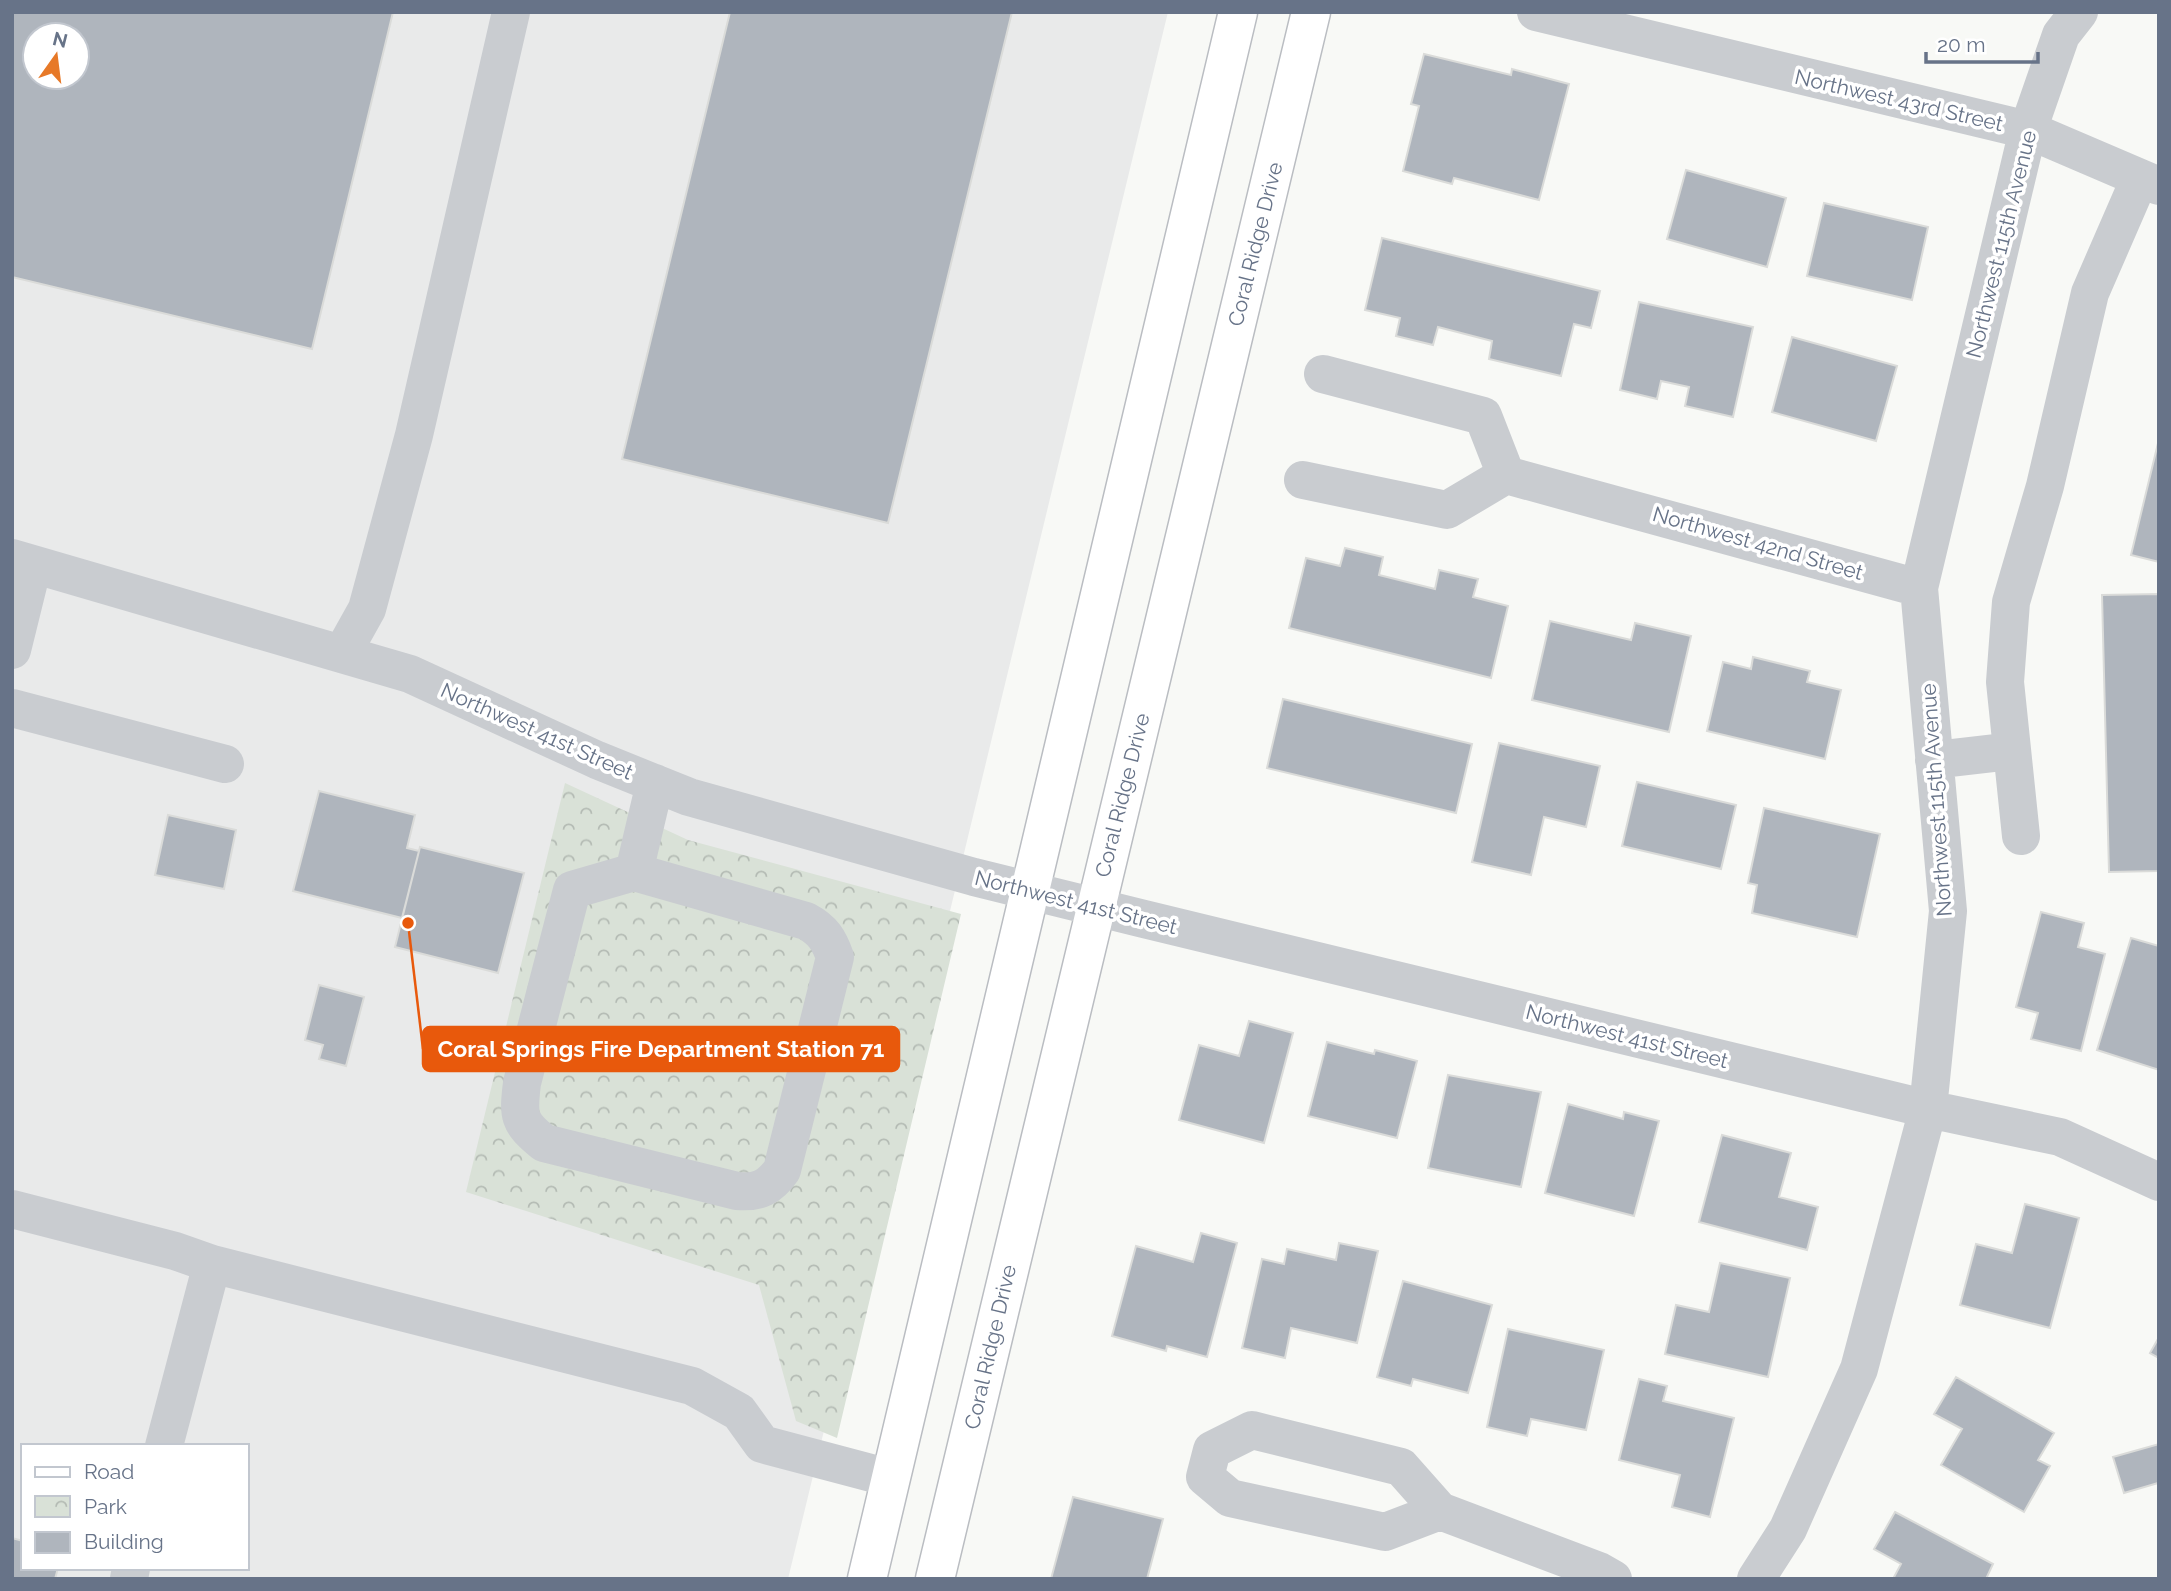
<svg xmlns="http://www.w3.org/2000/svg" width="2171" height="1591" font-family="Raleway,sans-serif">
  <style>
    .built { fill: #e9eaea; fill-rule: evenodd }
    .park { fill: url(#park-crowns) }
    .building { fill: #afb5bd; stroke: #dadbd9; stroke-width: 2; fill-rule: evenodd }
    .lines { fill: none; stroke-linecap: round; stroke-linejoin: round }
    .major-casing { stroke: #babdc2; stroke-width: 41 }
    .minor { stroke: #c9ccd0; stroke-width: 38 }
    .major { stroke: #fff; stroke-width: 38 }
    .labels { text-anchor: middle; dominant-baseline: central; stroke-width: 7; stroke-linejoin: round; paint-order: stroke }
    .street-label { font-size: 21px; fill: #677388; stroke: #fff }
    .leader { fill: none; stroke: #e8590c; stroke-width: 2.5 }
    .callout-dot { fill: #e8590c; stroke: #fff; stroke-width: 2.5 }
    .callout { fill: #e8590c; stroke: #e8590c; stroke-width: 2.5 }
    .callout-label { font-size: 23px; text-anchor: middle; font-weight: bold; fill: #fff }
  </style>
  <defs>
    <pattern id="park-crowns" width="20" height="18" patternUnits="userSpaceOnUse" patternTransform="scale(1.75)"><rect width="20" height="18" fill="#d9e1d7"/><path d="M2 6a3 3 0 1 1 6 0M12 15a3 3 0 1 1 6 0" fill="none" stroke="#b4bbb4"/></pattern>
  </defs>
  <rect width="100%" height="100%" fill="#f8f9f6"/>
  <path class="built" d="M12 12H1168L788 1579H12ZM35 35H77V77H35ZM23 1446H247V1568H23Z"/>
  <path class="park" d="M565 783 688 840 961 914 837 1438 796 1421 759 1285 466 1192Z"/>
  <path class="building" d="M12 12H393L312 349 12 277ZM35 35H77V77H35Z
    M730 12H1012L888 523 622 459Z
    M1424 54 1511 75 1512 69 1569 84 1539 200 1454 178 1452 184 1403 171 1419 106 1411 104Z
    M1686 170 1786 198 1767 267 1667 239Z
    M1824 203 1928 227 1912 300 1807 276Z
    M1382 238 1600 291 1591 328 1574 324 1561 376 1489 359 1492 341 1438 327 1433 345 1396 336 1400 318 1365 310Z
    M1639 302 1753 327 1733 417 1685 406 1689 387 1661 381 1657 399 1620 390Z
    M1792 337 1897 366 1876 441 1772 412Z
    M2159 439V562L2131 555Z
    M1345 548 1383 557 1379 575 1435 589 1439 570 1478 579 1473 597 1508 606 1491 678 1289 628 1306 558 1340 566Z
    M2159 594V871L2109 872 2102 595Z
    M1550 621 1631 640 1635 623 1691 636 1669 732 1532 700Z
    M1753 657 1810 671 1807 682 1841 690 1825 759 1707 731 1723 662 1751 669Z
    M1283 699 1472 744 1456 813 1267 768Z
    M1499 743 1600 766 1586 827 1544 817 1531 875 1472 862Z
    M1637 782 1736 805 1721 869 1622 846Z
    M319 791 415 815 407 848 419 851 402 918 293 891Z
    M1764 808 1880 834 1857 937 1752 913 1757 885 1748 883Z
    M168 815 236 830 224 889 155 875Z
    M420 847 524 873 498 973 395 947Z
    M2041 912 2084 923 2078 947 2105 954 2081 1051 2031 1039 2038 1013 2016 1007Z
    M2131 938 2159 946V1070L2097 1050Z
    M319 985 364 997 346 1066 319 1059 323 1045 305 1040Z
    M1249 1021 1293 1033 1264 1143 1179 1120 1199 1045 1239 1056Z
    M1327 1042 1374 1054 1375 1050 1417 1061 1397 1138 1308 1116Z
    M1448 1075 1541 1092 1521 1187 1428 1168Z
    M1568 1104 1623 1119 1624 1112 1659 1121 1634 1216 1545 1193Z
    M1722 1135 1791 1153 1779 1197 1818 1207 1807 1250 1699 1222Z
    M2025 1204 2079 1218 2050 1328 1960 1305 1976 1244 2012 1253Z
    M1201 1233 1237 1243 1207 1357 1167 1346 1166 1351 1112 1336 1136 1246 1193 1262Z
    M1339 1243 1378 1251 1357 1343 1291 1328 1285 1358 1242 1348 1262 1259 1284 1264 1287 1249 1336 1260Z
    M1720 1263 1790 1278 1768 1377 1665 1354 1676 1305 1709 1312Z
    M1403 1281 1492 1305 1468 1393 1413 1379 1411 1386 1377 1377Z
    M1508 1329 1604 1350 1586 1430 1531 1419 1527 1436 1487 1427Z
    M2159 1337V1358L2150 1353Z
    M1956 1377 2054 1433 2038 1460 2050 1466 2024 1512 1941 1465 1962 1429 1934 1414Z
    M1639 1379 1667 1386 1663 1401 1734 1418 1710 1517 1672 1507 1680 1475 1619 1460Z
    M2159 1444V1486L2158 1483 2124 1493 2113 1457Z
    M1073 1497 1163 1519 1147 1579H1051Z
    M1895 1512 1993 1564 1986 1579H1893L1901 1564 1874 1549Z
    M12 1538 23 1541V1568H58L55 1579H12Z"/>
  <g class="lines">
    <g class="major-casing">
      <path id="major" d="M867 1579 1238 12
        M935 1579 1311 12"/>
    </g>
    <path class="minor" d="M1536 12 2028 130 2159 186
      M1323 374 1483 416 1506 475
      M1303 480 1447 510 1506 475 1919 588
      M12 558 410 674 597 760 689 797 974 877 1144 919 1928 1109 2060 1137 2159 1182
      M12 650 33 565
      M343 652 367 609 414 435 511 12
      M12 708 225 764
      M1934 760 2012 751
      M2021 836 2005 682 2011 602 2045 486 2090 293 2140 178
      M634 872 806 921C823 930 829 940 835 957L782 1170C770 1187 759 1193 737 1191L544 1143C518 1122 518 1116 522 1083L572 890Z
      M634 872 655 783
      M12 1209 175 1251 212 1264 692 1386 739 1412 762 1444 890 1478
      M164 1446 212 1264
      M1440 1511 1385 1532 1230 1498 1205 1477 1212 1450 1252 1430 1401 1467 1440 1511 1599 1571 1613 1579
      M129 1579 131 1568
      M1756 1579 1788 1529 1859 1369 1928 1109 1948 911 1919 588 2028 130 2061 35 2079 12"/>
    <use href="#major" class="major"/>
  </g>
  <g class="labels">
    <g class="street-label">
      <text transform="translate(1899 100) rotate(13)">Northwest 43rd Street</text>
      <text transform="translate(1255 244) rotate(-76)">Coral Ridge Drive</text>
      <text transform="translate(2001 244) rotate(-76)">Northwest 115th Avenue</text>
      <text transform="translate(1758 543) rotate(16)">Northwest 42nd Street</text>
      <text transform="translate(537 731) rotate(24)">Northwest 41st Street</text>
      <text transform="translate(1122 795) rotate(-76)">Coral Ridge Drive</text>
      <text transform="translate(1936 800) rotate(-94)">Northwest 115th Avenue</text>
      <text transform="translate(1076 902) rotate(14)">Northwest 41st Street</text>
      <text transform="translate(1627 1036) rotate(14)">Northwest 41st Street</text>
      <text transform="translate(990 1347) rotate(-77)">Coral Ridge Drive</text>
    </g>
  </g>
  <path class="leader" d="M408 923L423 1049"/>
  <circle class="callout-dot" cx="408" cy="923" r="7"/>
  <rect class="callout" x="423" y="1027" width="476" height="44" rx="7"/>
  <g class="callout-label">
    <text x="661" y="1057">Coral Springs Fire Department Station 71</text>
  </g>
  <rect width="2171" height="1591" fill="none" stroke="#677388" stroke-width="28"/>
  <rect x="21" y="1444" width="228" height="126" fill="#ffffff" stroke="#c2c7cf" stroke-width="2"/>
  <rect x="35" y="1467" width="35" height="10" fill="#ffffff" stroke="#c2c7cf" stroke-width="2"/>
  <text x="84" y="1479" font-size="21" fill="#677388">Road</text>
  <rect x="35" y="1496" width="35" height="21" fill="url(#park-crowns)" stroke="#c2c7cf" stroke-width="2"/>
  <text x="84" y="1514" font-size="21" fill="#677388">Park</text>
  <rect x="35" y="1532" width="35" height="21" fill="#afb5bd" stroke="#c2c7cf" stroke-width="2"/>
  <text x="84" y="1549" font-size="21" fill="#677388">Building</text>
  <g transform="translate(56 56) rotate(14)"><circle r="33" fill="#ffffff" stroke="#c2c7cf" stroke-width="2"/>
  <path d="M0-5L12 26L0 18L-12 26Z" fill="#e77928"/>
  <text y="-10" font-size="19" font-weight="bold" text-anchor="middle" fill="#677388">N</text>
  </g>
  <path d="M1926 52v10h112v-10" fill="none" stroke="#677388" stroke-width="3.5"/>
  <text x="1937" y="52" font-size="21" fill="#677388" stroke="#ffffff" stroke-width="5" paint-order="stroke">20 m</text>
</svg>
